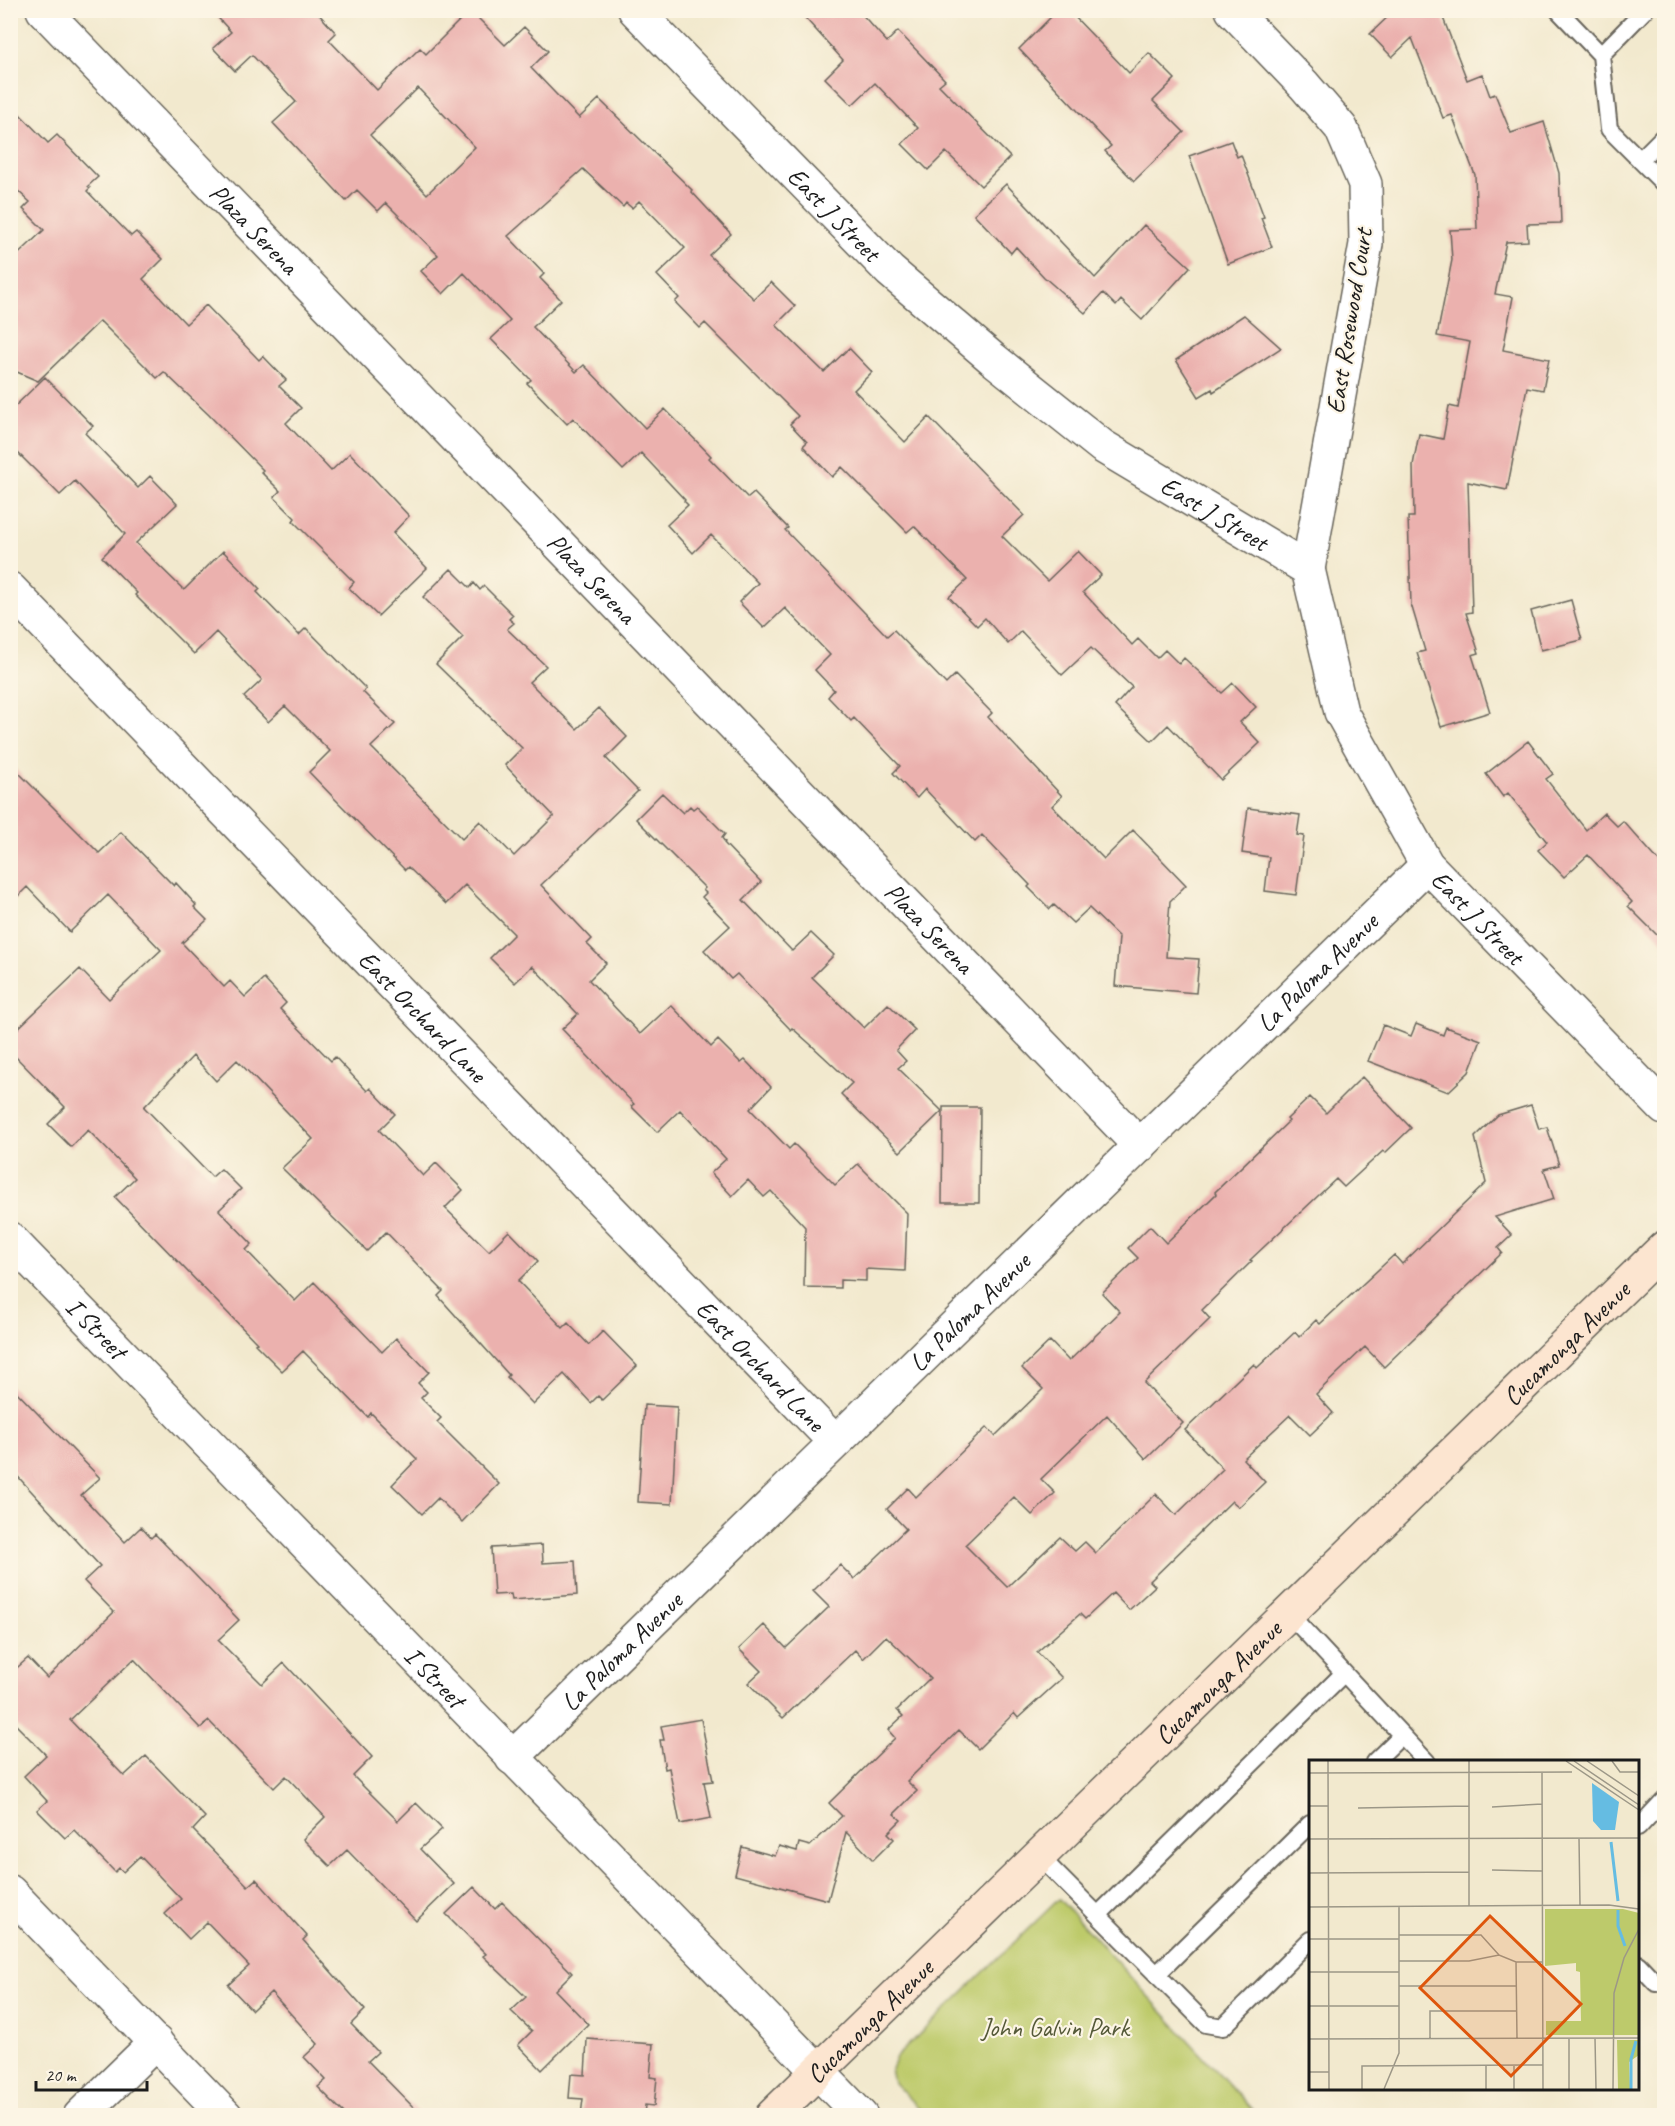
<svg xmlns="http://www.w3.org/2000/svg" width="1675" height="2126" font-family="Caveat,sans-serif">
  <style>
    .green { fill: #bdca6b; stroke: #6c7344; stroke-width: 1.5 }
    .building { fill: #ebb1ae; fill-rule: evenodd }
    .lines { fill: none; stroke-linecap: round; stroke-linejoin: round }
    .lane-casing { stroke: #67645a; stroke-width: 20 }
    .street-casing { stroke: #67645a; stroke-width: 36 }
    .secondary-casing { stroke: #67645a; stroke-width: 36 }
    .lane { stroke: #fff; stroke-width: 16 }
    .street { stroke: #fff; stroke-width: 33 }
    .secondary { stroke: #fce5d0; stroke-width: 33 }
    .labels { text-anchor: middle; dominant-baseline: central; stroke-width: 4.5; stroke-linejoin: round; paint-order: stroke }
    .street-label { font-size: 26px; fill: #1c1c1c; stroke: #fcf5e5 }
    .park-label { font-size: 26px; fill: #545938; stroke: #fcf5e5 }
    .inset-river { fill: none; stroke: #65bce2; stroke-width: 3 }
    .inset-road { fill: none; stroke: #9c9787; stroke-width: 1.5 }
    .view { fill: #de560d; fill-opacity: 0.15; stroke: #de560d; stroke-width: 3 }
    .inset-edge { fill: none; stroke: #1c1c1c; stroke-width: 3 }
  </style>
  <rect width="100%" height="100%" fill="#fcf5e5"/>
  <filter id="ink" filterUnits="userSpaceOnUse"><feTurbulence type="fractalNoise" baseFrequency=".0167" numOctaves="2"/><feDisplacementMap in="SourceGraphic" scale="12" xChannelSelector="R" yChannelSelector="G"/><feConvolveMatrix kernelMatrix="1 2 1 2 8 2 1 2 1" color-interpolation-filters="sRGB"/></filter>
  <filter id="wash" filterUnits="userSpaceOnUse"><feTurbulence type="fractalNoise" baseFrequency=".008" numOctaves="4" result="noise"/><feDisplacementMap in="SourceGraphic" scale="24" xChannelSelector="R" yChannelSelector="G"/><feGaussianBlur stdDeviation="1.35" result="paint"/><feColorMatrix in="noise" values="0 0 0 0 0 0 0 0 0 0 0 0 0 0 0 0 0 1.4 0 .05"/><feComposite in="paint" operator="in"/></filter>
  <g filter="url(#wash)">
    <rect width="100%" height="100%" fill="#f2e9ce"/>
    <path class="green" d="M1059 1899 1257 2115H925L894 2083 891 2069 896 2057Z"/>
    <g id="blocks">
      <path class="building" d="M211 10H315L336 33 329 40 377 90 420 48 426 54 470 10 505 45 524 27 548 51 531 68 579 118 599 99 692 190 691 191 731 234 709 255 754 299 771 282 795 306 776 325 824 372 849 348 872 372 854 390 905 442 929 417 1024 515 1002 536 1047 581 1078 551 1101 575 1083 592 1132 645 1138 639 1157 658 1165 650 1179 664 1184 658 1222 693 1233 683 1256 707 1240 722 1260 743 1221 780 1168 725 1152 741 1115 706 1132 687 1091 648 1062 675 1021 631 1008 644 985 618 977 626 949 597 967 580 914 526 907 532 842 467 832 477 803 446 807 442 790 424 798 416 705 323 700 328 675 302 679 298 657 275 685 248 639 201 632 208 626 203 623 207 583 169 508 236 544 274 540 278 561 300 533 327 576 372 584 365 645 428 665 409 711 456 709 458 748 498 754 493 788 528 785 530 887 636 894 630 946 684 955 675 992 713 988 717 1062 796 1052 806 1104 859 1133 830 1186 885 1170 901 1166 957 1199 959 1196 993 1115 986 1119 937 1089 908 1073 923 1054 905 1050 909 1028 887 1030 885 982 835 975 842 925 789 917 798 893 773 900 766 854 718 851 721 828 697 834 690 815 670 830 655 785 608 764 628 739 602 758 583 711 535 693 553 667 525 688 505 684 501 685 500 641 453 623 470 573 418 567 424 527 383 531 380 491 339 510 321 464 273 443 294 421 271 438 255 386 203 378 211 357 190 346 201 273 123 296 102 252 55 235 71 213 48 231 32ZM418 88 475 147 427 194 370 135Z
        M798 10H858L887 42 898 31 945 80 939 85 1010 157 981 186 946 152 928 170 902 144 918 128 875 83 852 105 825 78 843 60Z
        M1058 10H1068L1129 73 1149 53 1175 79 1153 101 1184 132 1134 181 1105 151 1111 146 1019 49Z
        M1395 10H1440L1467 80 1482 74 1490 96 1495 94 1511 133 1544 122 1559 173 1561 223 1527 224 1528 241 1506 242 1495 294 1513 297 1503 350 1549 359 1543 390 1527 387 1507 490 1468 482 1472 612 1466 613 1479 653 1472 655 1490 712 1441 727 1417 653 1425 651 1411 604 1408 517H1414L1413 465 1419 434 1443 439 1449 406 1458 408 1470 342 1437 336 1452 260 1450 230 1477 229 1475 175 1452 115 1443 118 1412 38 1392 57 1370 34Z
        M10 104 48 143 57 135 98 177 88 186 90 188 87 191 131 236 136 232 163 259 143 279 186 324 206 305 259 360 263 356 286 380 279 386 301 408 286 423 331 471 350 453 409 516 393 533 427 568 378 616 349 588 354 582 293 521 295 518 274 497 280 491 261 472 263 470 209 415 164 372 157 378 100 321 38 381 10 369V262L44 230 23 209 30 202 18 191H10Z
        M1231 141 1237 157 1241 155 1264 217 1261 218 1272 247 1228 264 1189 156Z
        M1006 184 1095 278 1144 225 1190 267 1142 320 1121 300 1116 306 1103 293 1085 313 1044 277 1016 247 1011 253 974 214Z
        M1244 315 1281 348 1213 392 1212 389 1199 397 1176 360Z
        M45 377 93 426 85 433 138 488 150 476 177 504 136 543 184 590 223 551 260 589 257 592 299 635 306 628 366 689 363 692 395 724 371 747 462 839 480 821 514 856 554 816 505 765 522 748 436 664 463 637 423 597 451 569 470 588 474 583 480 590 484 586 513 615 509 619 514 623 507 629 546 666 529 682 577 729 599 708 627 737 606 758 638 791 541 885 592 939 587 944 606 963 589 980 640 1034 671 1005 711 1047 718 1040 741 1063 745 1060 771 1087 750 1109 789 1149 794 1144 835 1185 858 1164 907 1213 905 1271 866 1269V1281L840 1280V1288L804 1287 805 1227 771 1191 764 1197 748 1180 732 1196 711 1173 726 1159 680 1110 657 1132 631 1106 634 1104 562 1029 578 1014 532 966 515 983 490 958 514 934 465 885 446 904 408 867 405 870 335 799 309 772 330 751 285 706 268 722 244 697 262 680 216 632 194 654 135 595 137 593 102 557 125 534 75 481 60 495 10 445V411Z
        M1571 600 1582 640 1541 650 1531 611Z
        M1528 741 1553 774 1546 779 1586 830 1604 813 1617 826 1623 821 1665 868V943L1628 906 1632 902 1588 855 1564 877 1538 850 1547 842 1508 793 1503 797 1486 774Z
        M10 764 99 853 121 832 174 886 176 883 196 905 194 907 207 920 182 943 224 987 230 981 245 997 264 979 286 1003 280 1009 331 1061 335 1057 367 1091 370 1088 395 1114 379 1130 423 1176 436 1163 463 1190 445 1208 489 1251 509 1231 538 1261 518 1281 563 1328 568 1323 589 1345 603 1331 637 1366 602 1400 598 1396 591 1403 564 1374 533 1404 507 1377 509 1375 438 1296 443 1291 386 1232 367 1251 282 1168 313 1139 237 1060 216 1081 193 1056 144 1107 212 1177 221 1169 241 1189 219 1210 252 1244 246 1250 295 1301 314 1282 382 1352 396 1338 429 1372 418 1383 427 1392 421 1398 441 1418 437 1422 499 1484 462 1522 438 1498 422 1514 392 1485 417 1459 371 1413 368 1417 303 1351 282 1371 255 1344 257 1343 115 1197 135 1178 88 1130 71 1147 48 1124 65 1107 10 1051V1036L80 969 109 999 161 950 108 895 70 932 27 887 10 904Z
        M662 793 683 813 690 806 693 809 697 806 725 834 722 838 725 842 724 843 761 882 743 900 792 951 811 933 834 955 812 977 864 1028 888 1004 915 1030 896 1050 906 1061 898 1068 942 1111 900 1152 841 1094 852 1083 809 1043 792 1028 791 1030 737 974 731 979 704 950 730 926 702 897 706 893 703 890 705 888 636 819Z
        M1248 808 1300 815 1297 835 1304 836 1296 895 1265 891 1269 857 1242 853Z
        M1416 1024 1443 1035 1446 1027 1481 1040 1469 1072 1448 1092 1368 1061 1383 1025 1411 1036Z
        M1362 1077 1411 1128 1385 1153 1383 1151 1344 1187 1336 1179 1250 1260 1252 1261 1202 1310 1210 1319 1144 1383 1183 1423 1146 1459 1107 1415 1041 1479 1055 1493 1032 1515 1014 1497 965 1545 1007 1587 1060 1537 1075 1551 1085 1542 1096 1553 1156 1494 1176 1515 1223 1469 1185 1430 1254 1364 1257 1368 1295 1332 1299 1337 1316 1320 1320 1324 1394 1255 1402 1264 1486 1183 1475 1137 1498 1115 1531 1105 1539 1129 1547 1127 1559 1165 1544 1169 1554 1199 1495 1217 1512 1235 1498 1248 1502 1253 1384 1367 1365 1347 1316 1394 1333 1413 1310 1435 1290 1415 1243 1459 1265 1482 1239 1507 1232 1501 1150 1581 1155 1586 1129 1610 1113 1593 1085 1619 1080 1614 1037 1652 1062 1678 1018 1718 1014 1713 978 1749 959 1730 907 1781 917 1791 894 1814 901 1820 888 1833 894 1839 873 1860 846 1832 828 1900 735 1875 742 1847 775 1856 779 1846 797 1851 799 1843 810 1846 842 1816 829 1803 895 1738 888 1730 903 1716 897 1710 930 1678 886 1636 863 1659 855 1650 783 1718 748 1683 761 1671 739 1649 764 1625 786 1648 829 1607 813 1591 840 1565 854 1579 906 1529 887 1509 908 1488 916 1497 987 1427 995 1436 1043 1389 1022 1368 1050 1341 1069 1361 1120 1312 1102 1293 1138 1258 1128 1248 1150 1226 1166 1243 1216 1194 1215 1192 1289 1121 1287 1119 1310 1097 1326 1113Z
        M943 1107H980L979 1203H942Z
        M10 1385 100 1478 81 1495 125 1542 141 1527 151 1538 155 1534 239 1620 218 1640 262 1684 284 1663 372 1757 353 1776 398 1821 416 1803 442 1829 420 1849 454 1884 416 1921 347 1850 330 1866 303 1839 325 1817 286 1776 274 1788 209 1721 200 1728 134 1659 70 1720 124 1776 146 1756 205 1817 193 1830 248 1886 256 1879 307 1936 303 1940 365 2010 351 2024 378 2052 368 2061 421 2115H346L318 2087 326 2080 304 2057 318 2044 271 1992 252 2010 228 1985 249 1966 207 1922 189 1939 165 1914 181 1899 140 1856 123 1872 119 1868 115 1872 74 1830 65 1838 37 1810 47 1801 24 1776 46 1755 10 1719V1674L28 1658 47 1678 114 1612 84 1581 100 1566 10 1468Z
        M644 1405 677 1407 672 1504 638 1502Z
        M542 1545 543 1563 575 1561 577 1595 512 1600 511 1594 494 1595 491 1548Z
        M701 1719 713 1781 704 1782 711 1818 680 1824 669 1768 665 1769 660 1740H664L661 1726Z
        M474 1887 495 1909 502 1902 572 1973 555 1990 588 2024 542 2070 518 2045 532 2031 511 2011 526 1997 483 1956 486 1954 446 1914Z
        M587 2039 653 2044 650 2077 657 2078 654 2106 645 2105 644 2115H581L583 2099 569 2098 571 2074 585 2075Z"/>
    </g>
  </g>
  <g filter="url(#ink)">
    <use href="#blocks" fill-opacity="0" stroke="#67645a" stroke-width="1.5"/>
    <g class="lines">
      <g class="lane-casing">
        <path id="lane" d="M1558 10 1601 55
          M1645 10 1601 55 1609 129 1664 184
          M1640 160 1664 136
          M1288 1613 1427 1762
          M1374 1762 1402 1735
          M1638 1828 1664 1800
          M1039 1856 1206 2024 1223 2027 1310 1940
          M1098 1915 1344 1673
          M1638 1964 1656 1983 1664 1982
          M1157 1974 1310 1824"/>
      </g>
      <g class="street-casing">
        <g id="street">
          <path id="s1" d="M43 10 1140 1146"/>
          <path id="s2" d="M635 10 890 271 993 359 1102 446 1308 569 1341 712 1427 865 1664 1108"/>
          <path d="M1232 10 1304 85 1341 128 1365 184 1366 244 1308 569"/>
          <path id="s3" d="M10 589 835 1442"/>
          <path id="s4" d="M10 1239 861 2116"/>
          <path id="s5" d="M512 1758 1427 865"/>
          <path d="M10 1892 226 2116"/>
          <path d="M80 2116 156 2042"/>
        </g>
      </g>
      <g class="secondary-casing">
        <g id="secondary">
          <path id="s6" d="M772 2116 1664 1248"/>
        </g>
      </g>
      <use href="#lane" class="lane"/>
      <use href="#street" class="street"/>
      <use href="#secondary" class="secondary"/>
    </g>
  </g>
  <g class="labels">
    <g class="street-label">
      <text stroke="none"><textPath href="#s2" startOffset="285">East J Street</textPath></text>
      <text stroke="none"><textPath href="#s1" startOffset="304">Plaza Serena</textPath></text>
      <text transform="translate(1349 321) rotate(-81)">East Rosewood Court</text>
      <text stroke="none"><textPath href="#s2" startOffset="771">East J Street</textPath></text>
      <text stroke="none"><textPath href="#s1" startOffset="790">Plaza Serena</textPath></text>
      <text stroke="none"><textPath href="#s2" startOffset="1275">East J Street</textPath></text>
      <text stroke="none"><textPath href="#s1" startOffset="1276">Plaza Serena</textPath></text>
      <text stroke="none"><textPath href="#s5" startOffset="1125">La Paloma Avenue</textPath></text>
      <text stroke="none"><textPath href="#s3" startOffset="594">East Orchard Lane</textPath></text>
      <text stroke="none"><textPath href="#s5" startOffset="639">La Paloma Avenue</textPath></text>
      <text stroke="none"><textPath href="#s4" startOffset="124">I Street</textPath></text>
      <text stroke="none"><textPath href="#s6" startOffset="1108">Cucamonga Avenue</textPath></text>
      <text stroke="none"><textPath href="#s3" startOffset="1080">East Orchard Lane</textPath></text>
      <text stroke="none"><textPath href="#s5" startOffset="153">La Paloma Avenue</textPath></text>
      <text stroke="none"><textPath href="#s4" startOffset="610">I Street</textPath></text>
      <text stroke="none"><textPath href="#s6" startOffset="622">Cucamonga Avenue</textPath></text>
      <text stroke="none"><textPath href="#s6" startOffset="136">Cucamonga Avenue</textPath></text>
    </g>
    <g class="park-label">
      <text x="1055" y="2027">John Galvin Park</text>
    </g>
  </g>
  <g transform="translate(1309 1760)">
    <rect width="330" height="330" fill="#f2e9ce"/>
    <path d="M236 149H314L330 153V275H237V261H272L271 212 267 211V203L236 206ZM308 280H330V295L320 302 321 329H309Z" fill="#bdca6b"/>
    <path d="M283 23 310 42 306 70H292L284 61Z" fill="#65bce2"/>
    <path class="inset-river" d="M302 82 309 141M309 150V166L316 186M322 329V299L327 281"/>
    <path class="inset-road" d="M19 1 20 329M160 1V146M257 1 330 50M265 1 330 45M278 1 330 36M303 1 311 12H330M233 12 234 329M0 13 263 12M0 46H19M183 47 233 44M49 48 160 46M270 78 271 145M0 79 330 78M183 110 233 111M0 113 160 112M0 147 300 145 330 149M90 175H172L190 195M0 179H90M90 201H160L190 195 207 202H233M207 202 208 278M0 212H90M90 226H208M0 246H90M121 278V251H208M260 278V329M286 278 287 329M0 279 330 278M205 305V329M0 312H20M53 329V306L234 305M75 329 90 293V146M177 329V305M304 329 305 233 315 198 330 169"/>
    <path class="view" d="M181 156 272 244 202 316 111 228Z"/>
    <rect width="330" height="330" class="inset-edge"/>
  </g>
  <rect width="1675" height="2126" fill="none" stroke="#fcf5e5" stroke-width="36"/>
  <path d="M36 2081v9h111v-9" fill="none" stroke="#1c1c1c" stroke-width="3"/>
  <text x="45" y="2081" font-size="18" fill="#1c1c1c" stroke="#fcf5e5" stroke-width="4.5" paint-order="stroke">20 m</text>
</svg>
